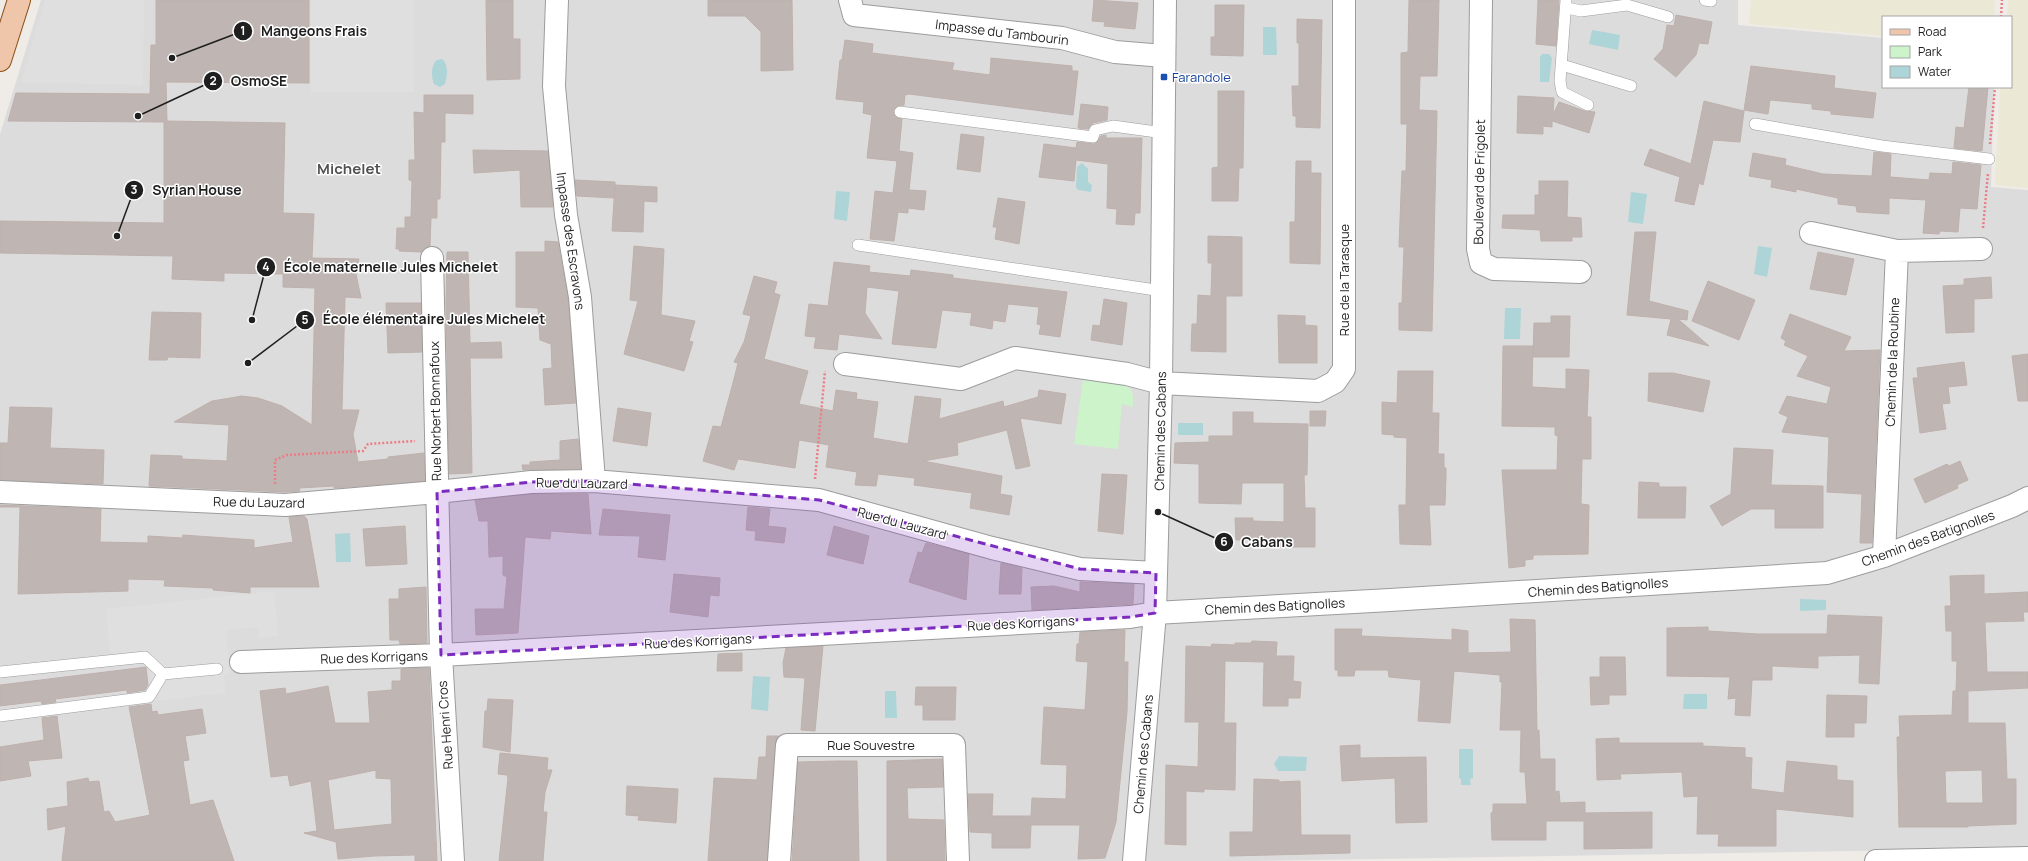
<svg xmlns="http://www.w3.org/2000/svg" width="2028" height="861" font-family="Manrope,sans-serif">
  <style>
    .residential { fill: #dddcdd }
    .farmland { fill: #ebe9d5 }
    .park { fill: #cdf3ca }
    .parking { fill: #dfdfdf }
    .water { fill: #add4d7 }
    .building { fill: #bfb6b4; stroke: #bfb0ab; fill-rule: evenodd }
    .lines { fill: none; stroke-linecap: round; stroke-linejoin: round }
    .lane-casing { stroke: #9c9c9c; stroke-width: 12 }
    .street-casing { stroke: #9c9c9c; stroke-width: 24 }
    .primary-casing { stroke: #884d13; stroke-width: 24 }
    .path { stroke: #e97e85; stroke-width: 2.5; stroke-dasharray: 2 2; stroke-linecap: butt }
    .lane { stroke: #fff; stroke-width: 11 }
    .street { stroke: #fff; stroke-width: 22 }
    .primary { stroke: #f0c6aa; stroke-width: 22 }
    .marked { fill: #7b2cbf; fill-opacity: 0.2; stroke: #7b2cbf; stroke-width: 3; stroke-dasharray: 8 5; stroke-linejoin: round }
    .transit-dot { fill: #1a4fb4; stroke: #fff; stroke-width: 1.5 }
    .labels { text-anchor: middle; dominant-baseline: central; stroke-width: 3; stroke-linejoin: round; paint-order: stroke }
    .street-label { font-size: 13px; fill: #1f1f1f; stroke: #fff }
    .transit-label { font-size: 13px; fill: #164399; stroke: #fff; text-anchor: start }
    .quarter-label { font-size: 15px; font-weight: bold; fill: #525252; stroke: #fff }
    .leader { fill: none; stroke: #1f1f1f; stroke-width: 1.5 }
    .callout-dot { fill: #1f1f1f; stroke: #fff; stroke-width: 1.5 }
    .mark-label { font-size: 12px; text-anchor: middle; font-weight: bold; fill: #fff }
    .callout-label { font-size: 14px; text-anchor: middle; font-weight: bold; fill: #1f1f1f; stroke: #fff; stroke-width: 3; stroke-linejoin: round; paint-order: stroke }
  </style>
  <rect width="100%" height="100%" fill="#efebe7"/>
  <path class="residential" d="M41 0H1738V25L1883 38V87H1994L1991 187 2028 190V848L1251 861H0V134Z"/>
  <path class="farmland" d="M1751 0H1995L1994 17H1883V36L1749 24Z
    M2008 0H2028V188L1995 185 2000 87H2011V17H2007Z"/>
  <path class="park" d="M1083 380 1124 385C1135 389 1133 397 1133 407L1122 404 1118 449 1074 444Z"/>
  <path class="parking" d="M45 0H144L143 85 21 82Z
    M311 0H414V92H311Z
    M274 591 278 636 259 638 258 627 226 630 230 674 224 675 226 693 153 701 148 651 110 655 106 609Z"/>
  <path class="water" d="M1263 27H1276L1277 55H1263Z
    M1592 30 1620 35 1618 50 1589 44Z
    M1542 54H1549L1552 58 1549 82H1540V57Z
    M442 59C449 65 447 76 445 84L440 87 434 84C431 77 431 64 437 60Z
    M1082 163 1088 169V182L1092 185 1091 192 1078 190 1076 187 1077 167Z
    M836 191 850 192 847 221 834 219Z
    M1631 192 1647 194 1643 224 1628 222Z
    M1758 246 1772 248 1767 277 1754 274Z
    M1505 308H1521L1520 339H1504Z
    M1178 423H1203V435H1178Z
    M350 533 351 562H336L335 534Z
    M1800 599 1826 600V610L1800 611Z
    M753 676 770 677 768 711 751 709Z
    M885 691H896L897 718H885Z
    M1684 694H1707V709H1683Z
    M1459 749H1473V778L1470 779 1471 785H1461V779L1459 778Z
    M1279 756 1307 757 1306 771H1278L1274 764Z"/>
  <path class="building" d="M156 0H309V83L166 82 167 121 285 123 283 213 314 214 312 258 359 259 356 274 361 298 345 297 342 410H359L353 434 358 462 388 459V457L424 453 425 481 334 488V486L299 488 300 491 285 492 149 486 151 455 182 456V459L227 461 229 425 174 422 212 401 242 396 258 398 282 406 312 425 315 288 283 287V274L224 273V281L172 279 173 256 0 253V221L164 223V122L8 121 16 93 150 94 151 45H156Z
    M486 0H513V39H520V79L487 80Z
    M708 0H792L793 70 761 71V32L745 16H708Z
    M1094 0 1138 3 1135 29 1104 26 1105 22 1092 21Z
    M1409 0H1439L1437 76H1420L1419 110 1437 111 1432 331 1399 330V303H1402L1404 247H1399L1401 194 1402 171H1406L1407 124H1401V53L1408 52Z
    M1538 0H1559L1556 46 1536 44Z
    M1215 5H1244L1243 56 1211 55V37H1215Z
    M1676 15 1712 22 1708 44 1699 43 1696 55 1676 77 1654 59 1663 49 1667 25 1674 26Z
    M1297 19 1322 20 1320 128 1296 127V116H1293L1292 86H1299V43H1297Z
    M845 40 873 44 872 53 954 63 952 70 990 75 991 58 1072 66V71H1078L1073 115 909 94 905 95 904 105 897 106 893 111 895 117 902 119 899 151 913 153 909 190 926 191 924 210 908 208V213L898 212 894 241 870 239 875 191 893 193 897 161 867 158 872 115 863 113 864 102 836 99 840 60H842Z
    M1751 66 1835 76 1834 88 1876 93 1873 118 1831 114V111L1812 109V104L1770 100 1768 114 1744 110Z
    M1969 87H1988L1982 151 1954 148 1956 127 1964 128Z
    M1218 91H1244L1243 168H1239L1238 201H1212V168L1218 167Z
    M424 95H473V114L445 113V142H441L440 199H437V218H431L430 246 421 252 399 251 400 249H396L397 228H405V217H411L412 181 409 180V160H415L414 112 424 113Z
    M1518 96 1554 98 1553 115 1559 102 1585 111 1595 112 1589 133 1552 121V127L1543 126V134L1517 133Z
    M1704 101 1744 111 1740 142 1713 140 1703 185 1699 183 1694 205 1675 201 1680 177 1644 165 1650 149 1691 164Z
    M1081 104 1108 107 1107 120 1093 123 1088 129 1078 128Z
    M961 134 984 137 980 172 957 169Z
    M1106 135V138H1142L1140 213H1135L1134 225 1116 224 1117 209 1107 208 1108 164 1076 160 1074 181 1039 177 1044 144 1076 148 1077 142 1095 144 1101 136Z
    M473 150 548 151 553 207H521L520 170 474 173Z
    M1874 152 1891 154 1890 177 1929 180 1930 173 1952 174 1953 162 1981 165 1977 209 1960 208 1958 232 1940 231 1939 234 1923 233 1926 200 1889 198V214L1857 212 1856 206 1838 204V198L1796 189V192L1771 187 1772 180 1749 176 1753 153 1786 159 1785 165 1823 174 1872 176Z
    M1296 161H1311V173H1321L1320 264 1290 263V222H1295Z
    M575 180 615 182V185L657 187V202L644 201 643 232 612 231 615 186 614 198 577 196Z
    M1539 181H1568L1567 217 1581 218 1582 237H1572V241H1541L1540 230 1502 228 1503 215H1535V195H1539Z
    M998 198 1025 202 1019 244 995 239 997 227H993Z
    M1635 232H1656L1649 301 1688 311 1687 320 1678 319 1709 346 1667 335 1671 319 1627 315Z
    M1208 236 1242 237V296H1226V352L1191 351 1192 324H1197L1198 295 1211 296 1212 263H1208Z
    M545 241 558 242 568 299 576 403 545 405 543 369 552 368 551 344 540 340 538 308 516 307V252H545Z
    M634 246 664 249 661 315 695 321 689 341 693 342 684 371 624 354 638 301 630 300Z
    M447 252H468L470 343 501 342 502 358H470L472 473 449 474 446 302Z
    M1818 252 1854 259 1846 295 1810 289Z
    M834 262 870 266 869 272 910 276 911 270 953 275V278L1067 292 1060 337 1039 334 1041 325 1037 324 1039 307 1008 304 1005 322 993 320 992 329 970 325 972 313 942 310 936 348 892 344 899 291 867 287 865 313 882 339 839 334 837 350 814 348 816 337 805 336 809 304 828 306Z
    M754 276 777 282 774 293 780 295 764 359 808 371 799 404 833 411 836 390 857 393 856 399 878 402 873 438 908 444 915 396 941 399 939 419 1003 401 1004 407 1038 397 1039 390 1066 394 1061 424 1020 418 1030 466 1016 469 1007 430 957 443 958 455 923 461 1002 476 1000 494 1012 496 1009 515 970 508 972 493 914 485 915 478 878 474 876 486 855 485 857 472 826 467 829 445 799 440 795 468 738 459 734 470 703 461 713 426 721 427 733 383 738 363 734 362 744 342 751 316 743 314Z
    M1991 277 1992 298 1974 299V332L1946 333 1943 286 1964 285V279Z
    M1708 281 1755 300 1739 340 1692 321Z
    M1104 299 1127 303 1122 345 1091 340 1093 325 1100 326Z
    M386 303H421L422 352 388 353Z
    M152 312 201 313 200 358 168 357 167 360H149Z
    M1790 314 1851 337 1844 351 1880 350 1872 543H1860L1862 494 1827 492 1829 437 1782 432 1788 417 1779 413 1787 396 1827 404 1831 387 1797 376 1808 356 1784 345 1786 341 1781 338Z
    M1278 315 1305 316V325L1317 326V363H1279Z
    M1551 316H1570L1569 357H1533L1534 323H1551Z
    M1503 346H1533L1532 387 1566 389V369L1589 370 1587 417H1591V459H1582L1581 504 1589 505 1588 554 1533 555V559L1525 560V566L1509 568 1502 470H1557L1558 436 1555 435V427L1502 426Z
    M2028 354V401H2018L2012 356Z
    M1964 362 1967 385 1948 387 1950 403 1942 404 1946 429 1920 433 1913 378H1918L1917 368Z
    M1398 371H1433L1432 413H1439L1438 454H1444V468H1446V477L1445 505H1429L1431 545 1400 544 1399 505H1406L1407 438 1394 437V435L1382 434V402L1397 403Z
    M1649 373H1673L1710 381 1703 412 1648 401Z
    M10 407 52 408 50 448 104 450 103 484 0 480V443H8Z
    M618 408 651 413 647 446 613 441Z
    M1310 411H1326L1325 426H1310Z
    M1233 412H1253V423L1308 424 1307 475H1304L1305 508H1315V547H1280V539L1236 540 1235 518H1253V521L1284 522V483H1242L1241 504 1199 503V464L1174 463 1175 443 1209 442V436H1233Z
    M578 439 581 469 523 470 522 465H530V462L560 460V441Z
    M1734 448 1773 450 1771 485 1823 486V528H1775V509H1751L1722 526 1710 506 1731 494Z
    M1960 461 1968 480 1957 485 1958 488 1925 503 1914 479 1947 464 1949 466Z
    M1102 474 1127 475 1123 534 1098 531Z
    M1639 482 1659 483V487H1686L1685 518H1638Z
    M532 494H588L591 534 551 531 550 539 525 537 518 633 476 635 475 609H504L507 577 503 575V556L489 557 488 521H479L475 500Z
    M0 505 101 509 100 542 148 543V536L182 538 183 535 254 540V548L293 542 289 517 304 516 307 519 319 587H250V593L213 590V588L164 586 165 580 128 579V591L18 594 20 507H0Z
    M748 507 770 509 768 526 786 528 784 543 755 540 756 531 746 530Z
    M603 509 670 515 665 560 638 557 640 536 599 535Z
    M405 526 407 564 366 566 363 529Z
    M834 526 869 536 863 564 827 555Z
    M926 543 969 554 966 600 909 582 918 552 922 553Z
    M1001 563 1022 568 1021 594H999Z
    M674 574 720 578 719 596 710 595 708 617 670 612Z
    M1984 575V594L2028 592V612H2023L2024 621 1985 622 1987 672H2028V688L1968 691V723H2005L2007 779H2016V824L1968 826V827H1899L1897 737H1900L1899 716 1952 715 1953 691H1959H1956L1957 661H1952V631H1946L1945 606H1951L1950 576ZM1982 770 1983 803H1946L1945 771Z
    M1080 582 1134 584 1133 604 1032 610 1031 587 1054 586 1080 592Z
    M426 587 427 643 400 644 399 640H390L389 599H399V589Z
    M1828 615 1882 617 1879 684 1859 683 1860 655 1818 656V668L1772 666V680H1752L1750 716 1735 715 1736 698 1728 699 1730 677 1667 676V628L1708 627V631L1758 634H1827Z
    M1510 619 1535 620 1537 731 1539 730 1540 759H1555V792L1559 791 1560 803 1585 802V813L1652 812V848L1584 849V821H1546V840H1492L1491 813 1493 812V804H1527L1525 772H1520L1521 730H1500L1502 682H1500V675L1454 671 1450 723 1418 721 1421 680 1389 677 1388 670H1355L1354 676H1338V670H1335V629H1362L1361 636 1452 640V629L1468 631V653L1511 652Z
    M1125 630 1124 662H1128L1127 712 1116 822 1105 858 1078 859 1080 825H1031L1030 848H992V833L970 832 968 794H993L992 816H1031L1032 798 1066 799 1067 765 1041 764 1044 707 1085 710 1088 662 1076 661 1077 644H1079L1080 632Z
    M1252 641 1277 642 1276 656H1294L1293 681 1301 682 1300 698H1288V706H1263L1264 662 1225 661 1224 723H1236L1235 790 1204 789V792L1186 791V845L1165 844 1166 765 1198 767 1199 722H1185L1186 646 1211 647 1212 644 1235 645V643H1251Z
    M823 646 815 731 801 730 805 678 784 677 783 663 786 648Z
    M742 653V671H717L718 654Z
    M1600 657H1625L1626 695H1609V704L1591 705 1590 677H1600Z
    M146 667 148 685 145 690 127 693V690L55 699 56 702 42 704 41 701 0 706V685Z
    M429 668 437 861H415V855L374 856 338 859 336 842 304 833 317 831 311 781 290 786 288 775 271 777 260 691 285 688 286 694 328 686 335 723H370L368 692 392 690V681H401V669ZM376 770V778L391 779 392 824 334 830 328 780Z
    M916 687H956L955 720H923V705H915Z
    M1827 695 1867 696 1866 723H1854V737H1826Z
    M488 699 513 700 510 752 483 747 485 711H487Z
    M151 704 152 712 157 711 158 715 202 709 206 733 185 736 189 760 183 761 190 805 213 800 234 861H62L66 826 48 830 47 809 68 806 67 782 88 778 89 782 99 781 104 812 109 811 115 822 150 815 129 707Z
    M57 716 62 758 28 761 31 776 0 781V747L44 740 42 718Z
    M767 736H779L775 744 767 861H708L714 778 757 780 759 757H766Z
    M1619 738V743H1703V746L1745 748V757L1752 758 1751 789 1784 793 1787 761 1837 766V780L1853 781V817L1776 809V846H1718L1719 834H1697L1698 796 1684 797 1682 772 1620 774 1621 779 1597 780 1596 739Z
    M1360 745V758L1426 757 1427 822 1396 823 1395 778 1342 781 1340 746Z
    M500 753 548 758 547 770H552L545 792 543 812H547L543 861H499L508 778 507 775 498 774Z
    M942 759 943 787 907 788 908 819 944 820 945 861H887V761Z
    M838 761H857L859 861H792L798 762Z
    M1254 779 1279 780V782L1300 781 1301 835H1350V853L1230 856V832H1253Z
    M627 786 678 789 676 823 638 820 639 816 626 815Z"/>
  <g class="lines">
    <g class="lane-casing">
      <path id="lane" d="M1566 0 1560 81 1562 92 1588 105
        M1705 0 1711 1
        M1567 8 1581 11 1627 5 1668 17
        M1562 65 1631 86
        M900 112 1093 137 1095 130 1113 126 1164 133
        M1755 124 1882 146 1989 159
        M858 245 1162 291
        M0 672 145 657 163 674
        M0 716 149 697 163 674 217 669"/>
    </g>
    <g class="street-casing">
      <path id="street" d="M557 0 554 86 566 215 580 297 594 481
        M850 0 854 15 1062 38 1115 52 1164 56
        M1481 0 1478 249 1481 263 1494 269 1580 272
        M1811 233 1897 251
        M432 258 441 655 453 861
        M845 364 961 379 1015 358 1127 374 1161 383 1318 391 1335 382 1344 369V0
        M0 492 285 505 437 492 531 482 594 481 819 500 992 548 1080 569 1156 573
        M1884 556 1897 251 1981 249
        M241 662 441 655 1130 617 1155 613 1390 600 1827 573 1884 556 2012 506 2028 498
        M779 861 787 745H954L958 861
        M1134 861 1155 613 1161 383 1165 0
        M1876 861 2028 858"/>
    </g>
    <g class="primary-casing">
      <path id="primary" d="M0 60 19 0"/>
    </g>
    <path class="path" d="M2001 17 2002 0
      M1990 144 1995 87
      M1983 228 1988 173
      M815 479 825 371
      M275 484V460L287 455 363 451 368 444 415 441"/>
    <use href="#lane" class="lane"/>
    <use href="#street" class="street"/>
    <use href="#primary" class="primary"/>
  </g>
  <path class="marked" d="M594 481 819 500 1080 569 1156 573 1155 613 1130 617 441 655 437 492 531 482Z"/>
  <rect class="transit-dot" x="1160" y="73" width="8" height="8" rx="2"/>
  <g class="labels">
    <g class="street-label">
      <text transform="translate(1002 32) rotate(7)">Impasse du Tambourin</text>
      <text transform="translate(1479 182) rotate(-89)">Boulevard de Frigolet</text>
      <text transform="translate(571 241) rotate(82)">Impasse des Escravons</text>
      <text transform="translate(1344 280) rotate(-90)">Rue de la Tarasque</text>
      <text transform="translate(1892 362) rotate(-88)">Chemin de la Roubine</text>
      <text transform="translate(435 411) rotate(-91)">Rue Norbert Bonnafoux</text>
      <text transform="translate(1160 431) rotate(-89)">Chemin des Cabans</text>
      <text transform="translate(582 483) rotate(1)">Rue du Lauzard</text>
      <text transform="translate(259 502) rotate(1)">Rue du Lauzard</text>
      <text transform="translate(902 523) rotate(15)">Rue du Lauzard</text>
      <text transform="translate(1928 538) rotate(-20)">Chemin des Batignolles</text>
      <text transform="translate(1598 587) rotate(-4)">Chemin des Batignolles</text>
      <text transform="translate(1275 606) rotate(-3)">Chemin des Batignolles</text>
      <text transform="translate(1021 623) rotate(-3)">Rue des Korrigans</text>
      <text transform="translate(698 641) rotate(-3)">Rue des Korrigans</text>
      <text transform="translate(374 657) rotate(-2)">Rue des Korrigans</text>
      <text transform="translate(445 725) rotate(-94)">Rue Henri Cros</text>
      <text x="871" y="745">Rue Souvestre</text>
      <text transform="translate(1143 754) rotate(-85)">Chemin des Cabans</text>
    </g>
    <g class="transit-label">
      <text x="1172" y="77">Farandole</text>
    </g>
    <g class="quarter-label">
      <text x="349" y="168">Michelet</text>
    </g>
  </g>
  <path class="leader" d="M172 58L243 31M138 116L213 81M117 236L134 190M252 320L266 267M248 363L305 320M1158 512L1224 542"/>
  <g class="callout-dot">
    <circle cx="172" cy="58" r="4"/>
    <circle cx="138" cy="116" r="4"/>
    <circle cx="117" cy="236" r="4"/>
    <circle cx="252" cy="320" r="4"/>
    <circle cx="248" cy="363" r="4"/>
    <circle cx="1158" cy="512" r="4"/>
    <circle cx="243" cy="31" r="10"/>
    <circle cx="213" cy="81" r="10"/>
    <circle cx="134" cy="190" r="10"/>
    <circle cx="266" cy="267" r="10"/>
    <circle cx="305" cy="320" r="10"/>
    <circle cx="1224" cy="542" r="10"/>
  </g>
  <g class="mark-label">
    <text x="243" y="35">1</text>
    <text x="213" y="85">2</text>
    <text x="134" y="194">3</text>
    <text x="266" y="271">4</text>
    <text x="305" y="324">5</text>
    <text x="1224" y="546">6</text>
  </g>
  <g class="callout-label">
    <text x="314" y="36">Mangeons Frais</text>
    <text x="259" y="86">OsmoSE</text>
    <text x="197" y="195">Syrian House</text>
    <text x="391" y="272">École maternelle Jules Michelet</text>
    <text x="434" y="324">École élémentaire Jules Michelet</text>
    <text x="1267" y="547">Cabans</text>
  </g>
  <rect x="1882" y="16" width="130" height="72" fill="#ffffff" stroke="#a5a5a5"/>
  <rect x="1890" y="29" width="20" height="6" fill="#f0c6aa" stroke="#a5a5a5"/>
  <text x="1918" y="36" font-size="12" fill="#1f1f1f">Road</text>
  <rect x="1890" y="46" width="20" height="12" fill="#cdf3ca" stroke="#a5a5a5"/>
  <text x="1918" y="56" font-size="12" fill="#1f1f1f">Park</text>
  <rect x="1890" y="66" width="20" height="12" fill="#add4d7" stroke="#a5a5a5"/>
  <text x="1918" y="76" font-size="12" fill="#1f1f1f">Water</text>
</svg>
